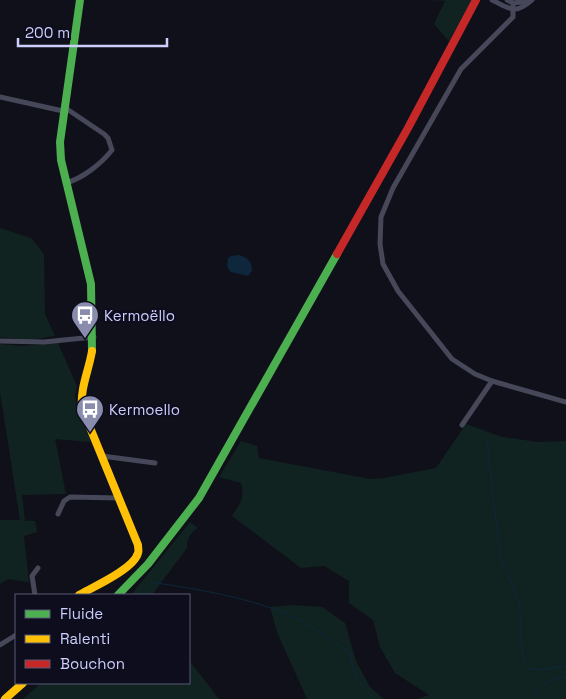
<svg xmlns="http://www.w3.org/2000/svg" width="566" height="699" font-family="'Space Grotesk',sans-serif">
  <style>
    .green { fill: #102321 }
    .water { fill: #0e273c }
    .lines { fill: none; stroke-linecap: round; stroke-linejoin: round }
    .stream { stroke: #0e273c; stroke-width: 1 }
    .street { stroke: #46485a; stroke-width: 5 }
    .fast { stroke: #4caf50; stroke-width: 8 }
    .slow { stroke: #ffc107; stroke-width: 8 }
    .jam { stroke: #c62828; stroke-width: 8 }
    .labels { text-anchor: middle; dominant-baseline: central; stroke-width: 4.5; stroke-linejoin: round; paint-order: stroke }
    .poi-label { font-size: 15px; fill: #cccefc; stroke: #0d0d1d; text-anchor: start }
  </style>
  <rect width="100%" height="100%" fill="#10101a"/>
  <path class="green" d="M433 0H472L449 41 434 24 445 1Z
    M0 228 31 238 44 254 45 314 55 336 30 340 0 337Z
    M58 343 77 386 75 396 78 410 91 442 55 439 66 494 22 495 25 521H35L37 532 24 536 29 582 8 579 0 584V520H20L0 392V344L22 346Z
    M466 424 502 437 538 442 566 441V699H417L429 695 395 673 380 647 373 620 349 603V581L324 566 301 568 232 516C240 504 245 498 241 483L219 477 241 441 257 446 259 458 370 479 384 478 436 468Z
    M190 522 198 528C190 533 187 538 187 548L152 595H131Z
    M293 605 322 607 345 623 356 661 370 687 384 699H307L277 632 270 607Z
    M189 660 219 699H23L41 683H189Z"/>
  <path class="water" d="M239 255C248 258 252 261 252 271L248 276 231 272 227 267 228 258 231 256Z"/>
  <g class="lines">
    <path class="stream" d="M487 442 500 556 520 604V613
      M150 582C196 589 243 596 287 614 309 623 329 639 349 652L355 675 374 699
      M521 617C521 628 520 667 531 669 542 672 555 666 566 666
      M531 699C539 688 551 677 566 677"/>
    <path class="street" d="M492 0C510 9 515 15 532 0
      M507 0 513 3 530 1
      M513 3V17L461 69 393 188 381 217 380 244 383 264 398 291 452 359 475 374 492 381 566 402
      M0 97 63 111
      M64 107 104 134 108 138 112 150C101 164 83 178 66 183
      M0 341 44 342 94 337
      M462 425 492 381
      M102 456 155 463
      M58 514 64 501 70 497 118 498
      M35 595 32 576 38 568
      M0 645 16 635"/>
    <path class="fast" d="M80 0 60 142 61 160 91 284 92 351
      M118 595 148 564 199 498 337 254"/>
    <path class="slow" d="M79 595C93 587 134 569 138 553 139 551 138 548 138 545L82 408C80 388 89 370 92 351
      M5 699 23 683"/>
    <path class="jam" d="M337 254 408 128 476 0"/>
  </g>
  <defs>
    <g id="bus-pin" transform="scale(1.4375)"><path d="M0 17L-7.5 6A9.5 9.5 0 1 1 7.5 6Z" fill="#8a8cad" stroke="#0d0d1d"/><path d="M-5-6H5V4H4V6H2V4H-2V6H-4V4H-5ZM-3.5-4V0h7V-4ZM-3.5 1.2v1.5H-2V1.2ZM2 1.2v1.5H3.5V1.2Z" fill="#fff"/></g>
  </defs>
  <g fill-rule="evenodd">
    <use href="#bus-pin" x="85" y="315"/>
    <use href="#bus-pin" x="90" y="409"/>
  </g>
  <g class="labels">
    <g class="poi-label">
      <text x="104" y="315">Kermoëllo</text>
      <text x="109" y="409">Kermoello</text>
    </g>
  </g>
  <rect x="15" y="594" width="175" height="90" fill="#0d0d1d" stroke="#595a76"/>
  <rect x="25" y="610" width="25" height="8" fill="#4caf50" stroke="#595a76"/>
  <text x="60" y="619" font-size="15" fill="#cccefc">Fluide</text>
  <rect x="25" y="635" width="25" height="8" fill="#ffc107" stroke="#595a76"/>
  <text x="60" y="644" font-size="15" fill="#cccefc">Ralenti</text>
  <rect x="25" y="660" width="25" height="8" fill="#c62828" stroke="#595a76"/>
  <text x="60" y="669" font-size="15" fill="#cccefc">Bouchon</text>
  <path d="M18 38v8h149v-8" fill="none" stroke="#cccefc" stroke-width="2.5"/>
  <text x="25" y="38" font-size="15" fill="#cccefc" stroke="#0d0d1d" stroke-width="4" paint-order="stroke">200 m</text>
</svg>
